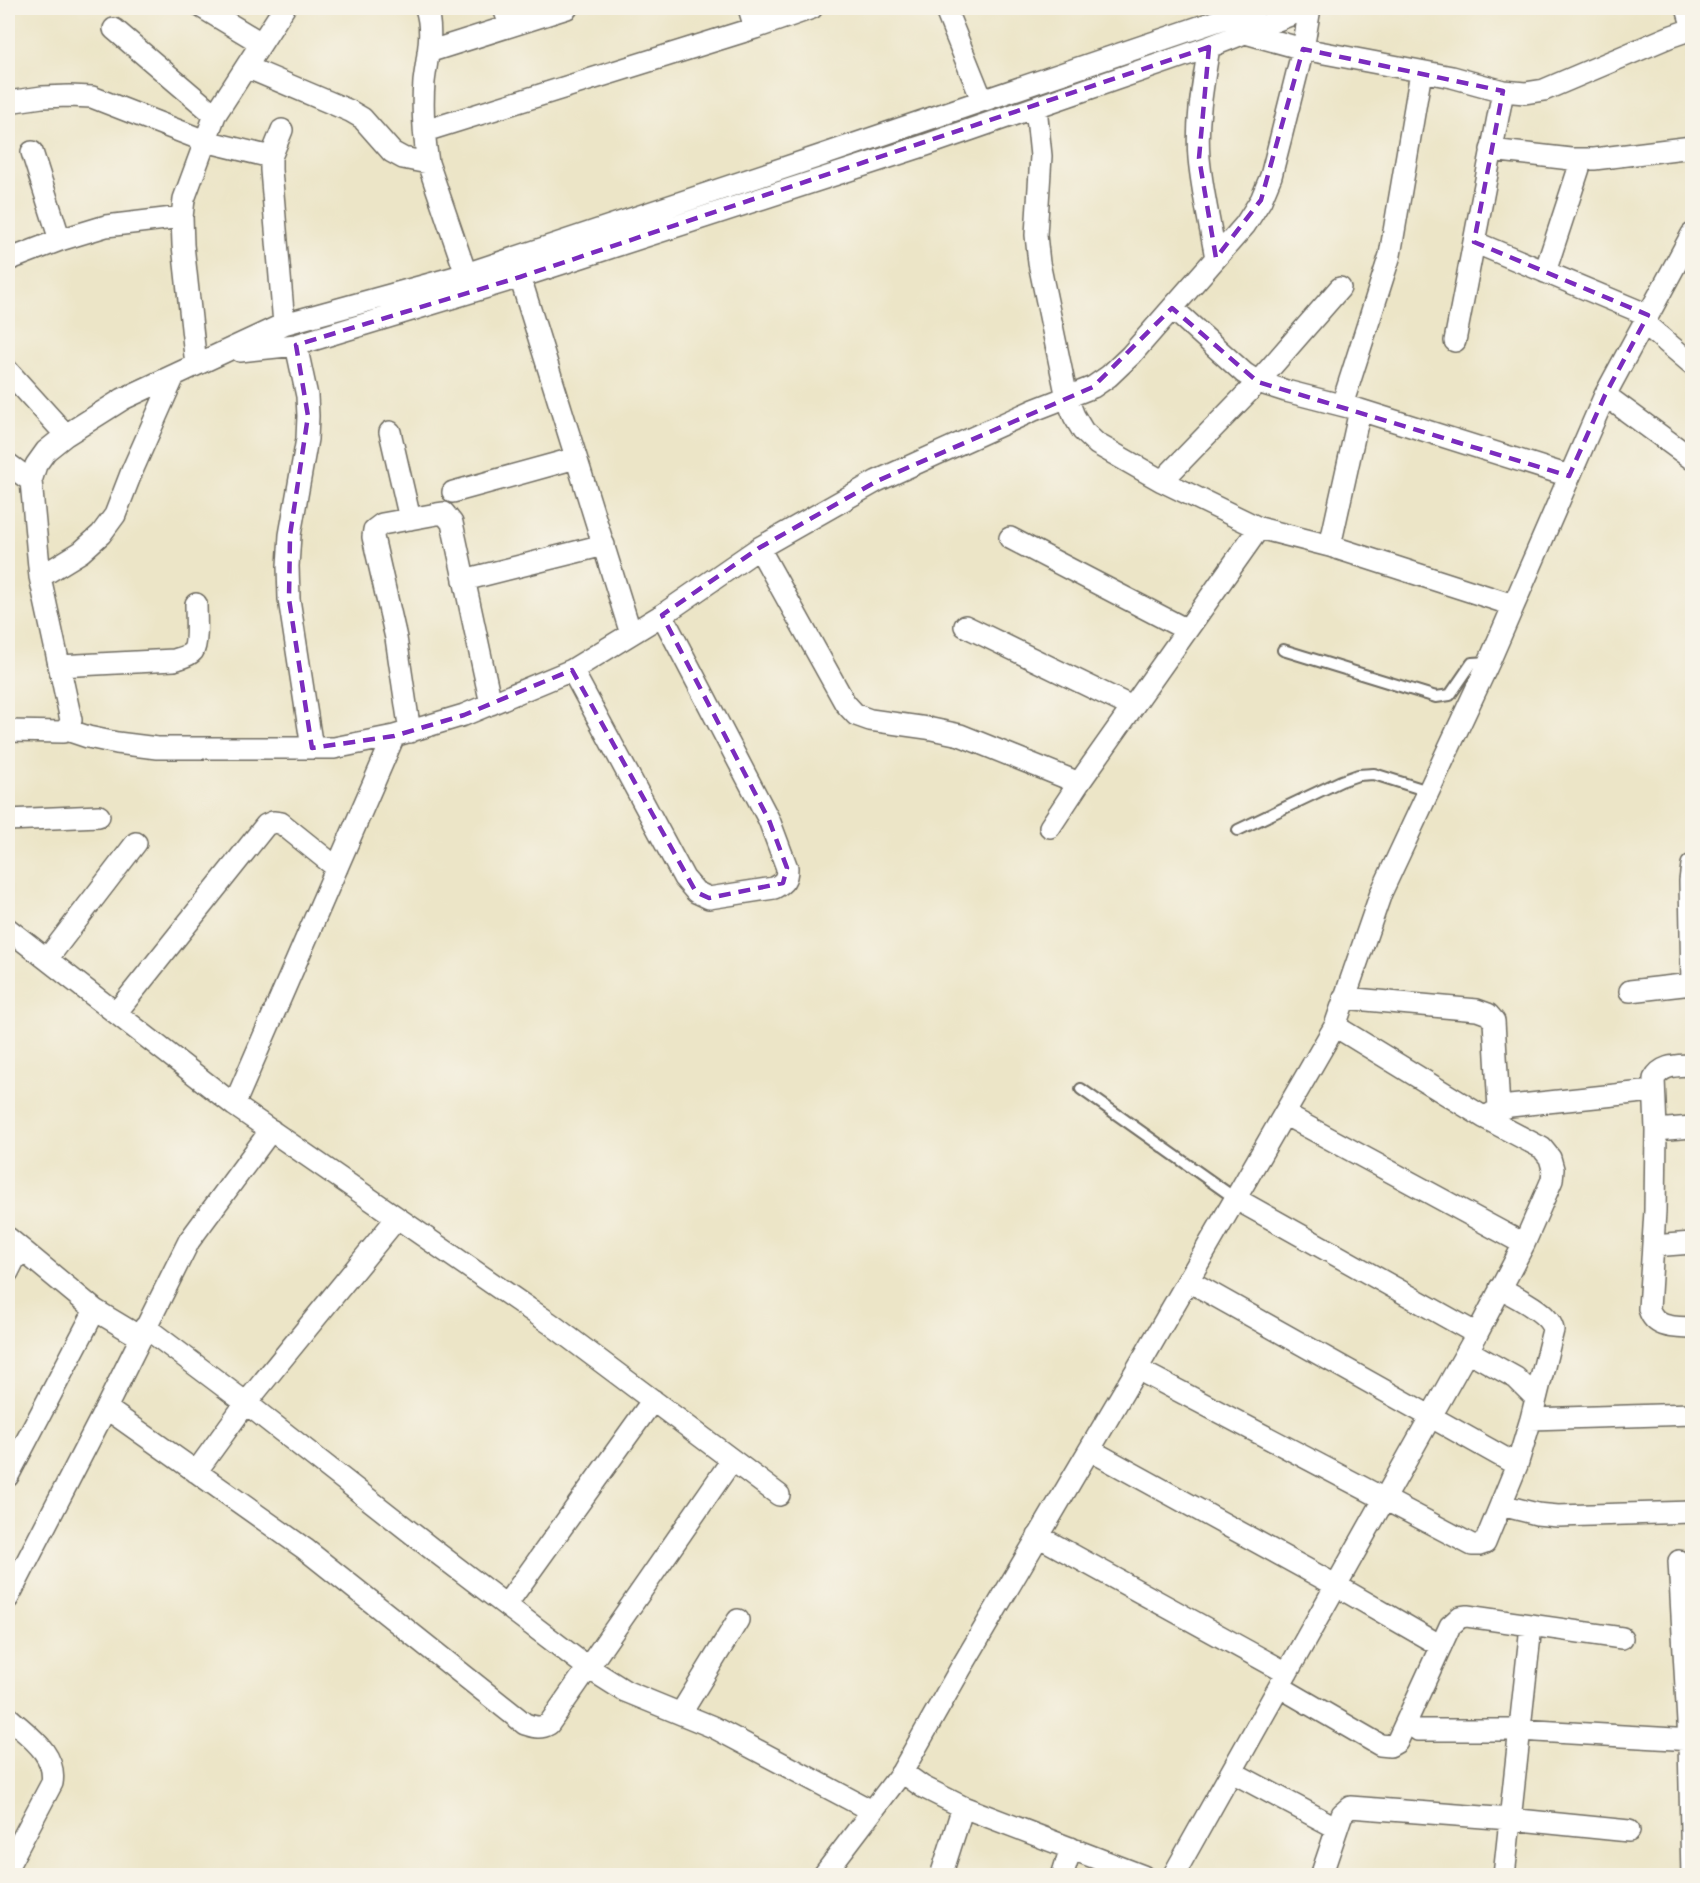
<svg xmlns="http://www.w3.org/2000/svg" width="1700" height="1883" font-family="'EB Garamond',serif">
  <style>
    .lines { fill: none; stroke-linecap: round; stroke-linejoin: round }
    .service-casing { stroke: #6f6c62; stroke-width: 14 }
    .minor-casing { stroke: #6f6c62; stroke-width: 24 }
    .service { stroke: #fff; stroke-width: 10 }
    .minor { stroke: #fff; stroke-width: 21 }
    .marked { fill: none; stroke: #7b2cbf; stroke-width: 4.5; stroke-dasharray: 12 8; stroke-linejoin: round }
  </style>
  <rect width="100%" height="100%" fill="#f7f3e8"/>
  <filter id="ink" filterUnits="userSpaceOnUse"><feTurbulence type="fractalNoise" baseFrequency=".0167" numOctaves="2"/><feDisplacementMap in="SourceGraphic" scale="12" xChannelSelector="R" yChannelSelector="G"/><feConvolveMatrix kernelMatrix="1 2 1 2 8 2 1 2 1" color-interpolation-filters="sRGB"/></filter>
  <filter id="wash" filterUnits="userSpaceOnUse"><feTurbulence type="fractalNoise" baseFrequency=".008" numOctaves="4" result="noise"/><feDisplacementMap in="SourceGraphic" scale="24" xChannelSelector="R" yChannelSelector="G"/><feGaussianBlur stdDeviation="1.35" result="paint"/><feColorMatrix in="noise" values="0 0 0 0 0 0 0 0 0 0 0 0 0 0 0 0 0 1.4 0 .05"/><feComposite in="paint" operator="in"/></filter>
  <g filter="url(#wash)">
    <rect width="100%" height="100%" fill="#ece5c7"/>
  </g>
  <g filter="url(#ink)">
    <g class="lines">
      <g class="service-casing">
        <path id="service" d="M1283 650 1436 697 1450 695 1472 663 1489 662
          M1238 830 1341 781 1358 775 1374 774 1428 791
          M1081 1089 1236 1199"/>
      </g>
      <g class="minor-casing">
        <path id="minor" d="M203 8 261 43
          M426 8C434 33 427 56 424 82 422 108 424 137 428 163L466 274
          M504 8 510 26
          M749 8 755 28
          M945 8 982 100
          M1687 8 1692 25
          M114 29 215 115
          M1245 33 1303 49 1452 77 1503 91 1525 93 1544 90 1669 37 1692 29
          M1209 47C1203 84 1196 121 1199 158 1202 191 1210 225 1216 258
          M428 52 567 8
          M246 67 350 111 362 118 392 152 403 158 428 163
          M8 102 42 97 69 96 92 97 205 141 271 157
          M1036 107 1041 156 1036 235 1039 263 1067 398 1074 416 1083 431 1097 444 1162 481 1259 528 1330 546 1513 605
          M282 130 271 157V170L284 324
          M425 131 755 28 812 8
          M1491 150 1571 159H1594L1692 147
          M32 152 60 240
          M1474 242 1648 315
          M8 260 60 240 106 226 182 217
          M1545 272 1582 159
          M520 277 631 634
          M1172 308 1244 373 1258 382 1286 391 1360 410 1569 476
          M1644 323 1692 364
          M1455 341 1503 91
          M296 345 307 396 308 416 307 439 290 535 288 566 289 599 312 748
          M240 351 296 345 520 277 926 145 1209 47 1308 8
          M196 365 183 245 182 217 184 199 215 115 284 8
          M8 371 66 435
          M1605 395 1692 459
          M1342 405 1390 255 1421 72
          M390 432 410 519
          M8 464 31 481
          M1162 481 1258 382 1340 288
          M453 492 576 458
          M1010 538 1187 630
          M1330 546 1360 410
          M759 548 845 703 856 715 870 720 927 728 960 735 1079 783
          M40 577 81 552 101 534 115 515 132 471 174 376
          M464 580 604 545
          M965 626 1132 707
          M59 666 174 660C180 658 189 656 193 651 198 644 196 614 196 604
          M572 670 684 878 696 892 709 898 774 888C784 883 787 879 787 868L769 820 662 615
          M67 730 88 737 117 743 157 748H334L394 736 464 715 572 670 662 615 759 548 877 481 1034 410 1093 387 1109 376 1131 355 1245 225 1261 200 1271 176 1282 133 1303 49 1310 8
          M8 731 63 732 69 726 71 720 40 577 31 481 36 465 46 451 66 435 123 399 284 324 466 274 817 157 1255 8
          M410 732 396 638 373 537 374 530 382 524 437 514 444 513 452 523 491 704
          M8 820 99 816
          M1050 827 1079 783 1259 528
          M8 929 234 1105 551 1324 779 1495
          M47 959 136 843
          M1630 991 1692 984 1690 881 1692 865
          M1344 998 1477 1010 1488 1014 1494 1021 1499 1109
          M116 1013 266 825 273 822 281 823 337 868
          M1692 1065C1677 1066 1662 1064 1654 1079L1656 1130 1655 1211 1649 1309C1655 1329 1675 1327 1692 1328
          M234 1105 394 736
          M1284 1114 1524 1244
          M1489 1115 1499 1109 1510 1106 1653 1091
          M1656 1130 1692 1127
          M1236 1199 1477 1334
          M8 1238 95 1310 140 1337
          M1653 1246 1692 1243
          M8 1272 20 1248
          M1189 1281 1517 1465
          M145 1327 246 1403 432 1549 587 1667 625 1691 713 1727 872 1811
          M1468 1351 1516 1378 1536 1398
          M1137 1369 1472 1545H1479L1485 1543 1517 1465 1531 1419 1553 1330C1550 1312 1515 1297 1500 1288
          M106 1408 305 1549 525 1724C535 1727 540 1729 549 1724L732 1460
          M1531 1419 1692 1414
          M1090 1450 1337 1586 1441 1646
          M196 1472 246 1403 397 1218
          M8 1476 95 1310
          M1501 1505 1537 1514 1558 1516 1692 1512
          M1038 1536 1287 1673
          M1679 1561 1689 1741 1692 1876
          M8 1598 106 1408 189 1241 271 1130
          M506 1605 653 1400
          M1280 1687 1380 1745 1390 1746 1397 1742 1450 1626 1460 1617 1467 1616 1622 1638
          M681 1713 738 1620
          M8 1717C27 1735 57 1753 52 1783L8 1866
          M1418 1730H1519L1692 1740
          M902 1772 923 1787 963 1807 1143 1876
          M1232 1772 1337 1828
          M823 1876 902 1772 961 1668 1137 1369 1335 1026 1381 893 1489 662 1605 395 1692 234
          M941 1876 963 1807
          M1062 1876 1071 1848
          M1173 1876 1477 1334 1524 1244 1552 1180 1553 1169 1550 1158 1542 1148 1485 1118 1335 1026
          M1321 1876 1342 1814 1350 1807 1510 1819 1629 1831
          M1504 1876 1531 1626"/>
      </g>
      <use href="#service" class="service"/>
      <use href="#minor" class="minor"/>
    </g>
  </g>
  <path class="marked" d="M1209 47 1199 158 1216 258 1261 200 1303 49 1503 91 1474 242 1648 315 1605 395 1569 476 1258 382 1172 308 1093 387 877 481 759 548 662 615 769 820 787 868 783 883 709 898 696 892 572 670 464 715 394 736 312 748 289 599 290 535 308 416 296 345 520 277Z"/>
  <rect width="1700" height="1883" fill="none" stroke="#f7f3e8" stroke-width="30"/>
</svg>
